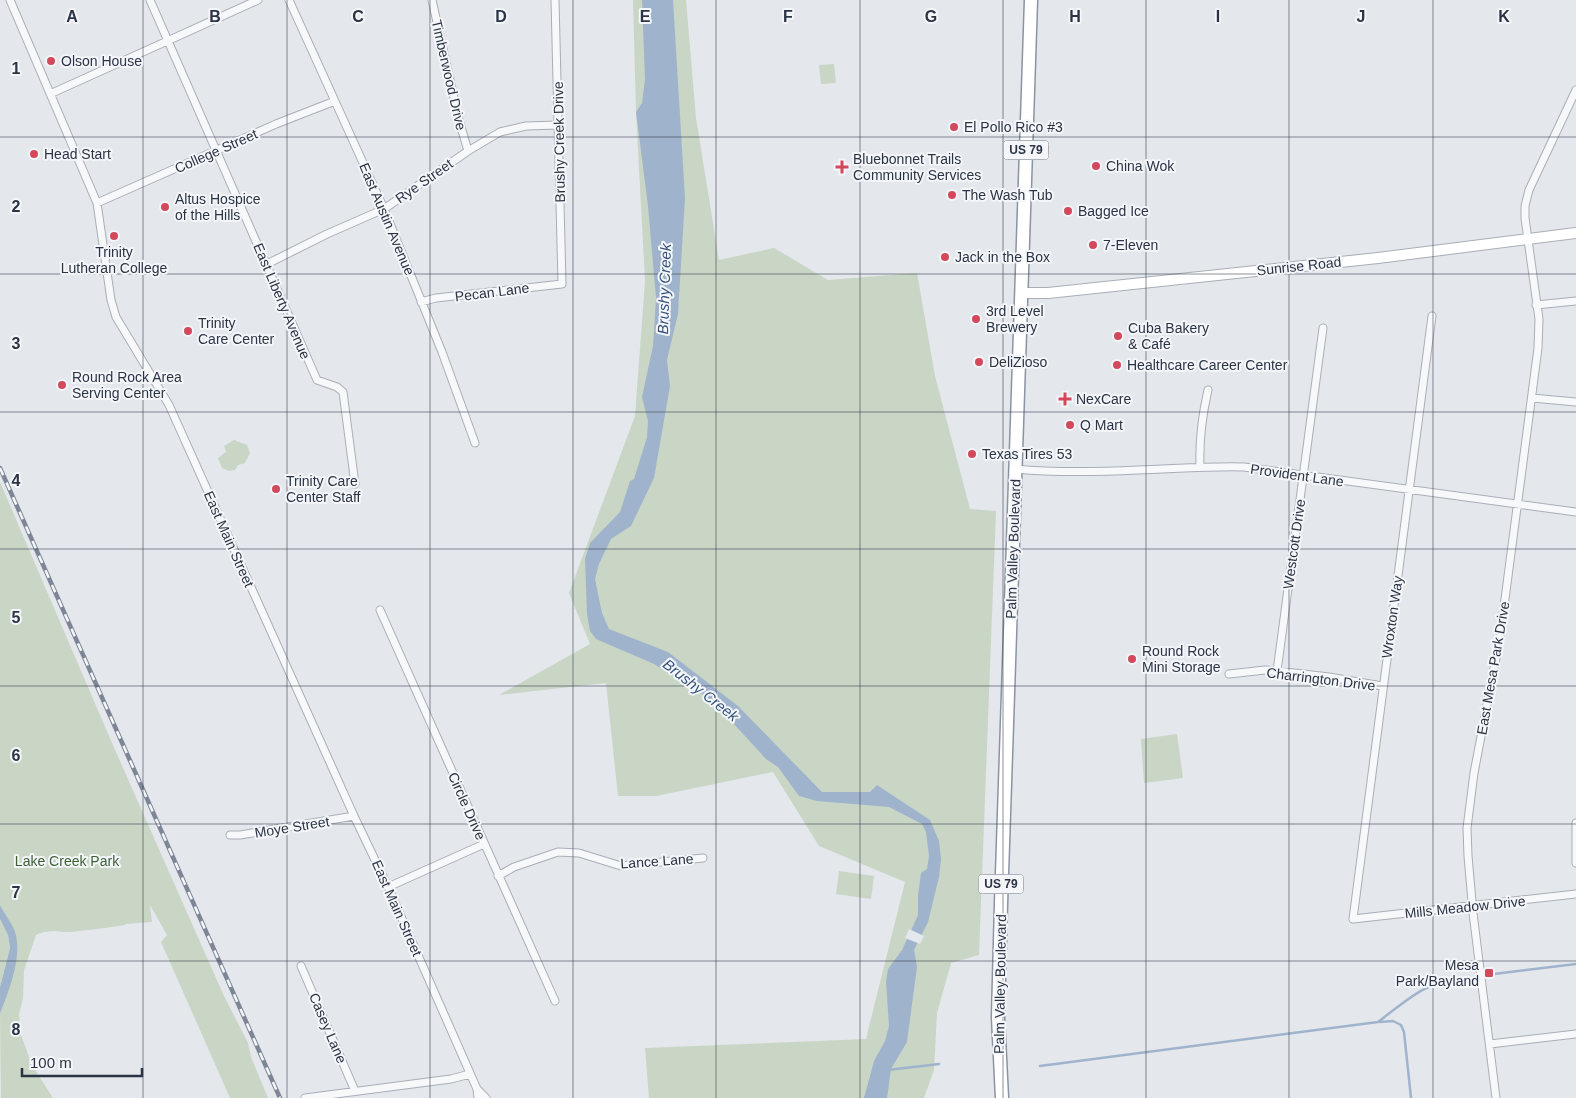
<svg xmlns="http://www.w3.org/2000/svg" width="1576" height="1098" font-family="Helvetica,sans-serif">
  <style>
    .green { fill: #c9d6c5 }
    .water { fill: #9fb4cc }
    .pier { fill: #e4e7ec }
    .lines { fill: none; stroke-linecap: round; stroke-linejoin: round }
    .stream { stroke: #9fb4cc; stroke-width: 2.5 }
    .street-casing { stroke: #a9aeb7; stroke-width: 9 }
    .secondary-casing { stroke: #a9aeb7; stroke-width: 12 }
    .highway-casing { stroke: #8b94a3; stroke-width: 15 }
    .street { stroke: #f7f8fa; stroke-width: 7 }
    .secondary { stroke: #fff; stroke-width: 10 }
    .highway { stroke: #fff; stroke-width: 12 }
    .rail-casing { stroke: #7d8696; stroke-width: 4.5 }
    .rail { stroke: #f4f6f9; stroke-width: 2.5; stroke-dasharray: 8; stroke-linecap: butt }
    .grid { fill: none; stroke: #2b3445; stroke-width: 1; stroke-opacity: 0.55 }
    .poi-dot { fill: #d1495b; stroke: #f4f6f9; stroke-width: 2 }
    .labels { text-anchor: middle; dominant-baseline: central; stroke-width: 4; stroke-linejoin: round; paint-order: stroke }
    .shield { fill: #f4f6f9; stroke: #676e7b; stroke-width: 1 }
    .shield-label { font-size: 12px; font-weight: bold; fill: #2b3445 }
    .poi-label { font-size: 14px; fill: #2b3445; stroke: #f4f6f9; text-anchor: start }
    .street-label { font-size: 14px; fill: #2b3445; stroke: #f4f6f9 }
    .park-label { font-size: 14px; fill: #3f6138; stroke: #f4f6f9 }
    .water-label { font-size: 15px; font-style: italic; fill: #34527a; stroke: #f4f6f9 }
    .grid-label { font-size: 16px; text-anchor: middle; font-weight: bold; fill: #2b3445; stroke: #f4f6f9; stroke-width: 4; stroke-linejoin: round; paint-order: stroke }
  </style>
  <rect width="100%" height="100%" fill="#e4e7ec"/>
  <path class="green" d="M633 0H686L696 118 719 260 774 248 828 280 917 273 935 376 970 509 996 511 979 955 951 963 937 1013 934 1070 924 1098H649L645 1048 866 1039 905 882 819 846 773 772 656 796H618L606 683 499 695 590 644 569 593 635 416 645 281 636 112Z
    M834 64 836 83 821 84 819 65Z
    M234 440 247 445 250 453 245 463 238 465 235 470 229 471 222 468 218 458 226 452 224 446Z
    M0 482 112 743 224 996 248 1043 251 1057 268 1098H230L161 942 167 935 150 905 152 922 125 924V925C107 928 89 930 70 932 58 932 47 929 36 935L24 970 23 998 19 1015 21 1035 32 1065 53 1098H1L0 1014 10 985 14 931 0 905Z
    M1177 734 1183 778 1144 783 1141 739Z
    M839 871 874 876 871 899 836 894Z
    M0 919 8 935 10 948 0 987Z"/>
  <path class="water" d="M642 0H673L685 198 678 314 667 360 670 386 654 478 631 526 611 539 599 564 595 579 602 613 609 629 668 652 738 706 822 792H870L877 785 930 820 939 841 941 859 939 877 928 922 914 950 917 967 907 1042 891 1069 887 1098H864L874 1061 885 1041 889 1026 886 982 888 969 902 950 918 915V896L921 873 927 869 929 856 926 832 922 824 889 807 817 801 799 796 778 767 766 759 733 723 701 693 654 664 596 639 590 631 587 614 585 559 590 543 620 512 630 481 634 479 647 437 648 421 642 397 653 346 656 298 648 206 636 112 642 103 645 79Z
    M0 905C4 913 10 921 14 929 24 954 9 990 0 1014V987L10 948 8 935 0 919Z"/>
  <path class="pier" d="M909 929 924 936 920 944 905 938Z"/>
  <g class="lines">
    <path class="stream" d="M1494 974 1576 964
      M1380 1022 1393 1021 1401 1025 1404 1032 1411 1098
      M1040 1066 1378 1022C1410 998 1425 981 1467 978
      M888 1070 939 1064"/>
    <g class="street-casing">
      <path id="street" d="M10 0 97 203 111 300 116 317 169 405 354 816 388 887 477 1089 478 1098
        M150 0 317 380 337 387 343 392 355 484
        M289 0 384 209 442 352 475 443
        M432 0 459 120 468 151
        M50 94 258 0
        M97 203 276 124 335 101
        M267 264 327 234 384 209 468 151 500 132 526 126 558 125
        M421 302 436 298 562 284 555 0
        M1536 305 1576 301
        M1432 316 1353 919 1576 894
        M1532 398 1576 402
        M1200 467C1199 441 1202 416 1208 390
        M1016 469C1056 473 1097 472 1138 470 1173 469 1209 466 1244 467L1576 512
        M380 610 555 1001
        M1277 671 1323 328
        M1229 674 1265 670 1277 671 1329 677 1382 686
        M1576 823V863
        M230 835H240L354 816
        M498 876 514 867 558 852 579 853 621 866 703 858
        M388 887 484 844
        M301 966 355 1091
        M1490 1044 1576 1034
        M477 1089 486 1098
        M305 1098 451 1079 470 1074
        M1496 1098 1473 913 1468 856 1467 828 1474 773 1500 637 1538 348 1539 319 1525 218V206L1529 190 1576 90"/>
    </g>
    <g class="secondary-casing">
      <path id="secondary" d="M1021 293H1048L1378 258 1576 233"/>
    </g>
    <g class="highway-casing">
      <path id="highway" d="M1002 1098 998 1017 1001 904 1031 0"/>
    </g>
    <use href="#street" class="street"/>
    <use href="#secondary" class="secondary"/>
    <use href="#highway" class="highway"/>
    <g class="rail-casing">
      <path id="rail" d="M0 468 280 1098"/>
    </g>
    <use href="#rail" class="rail"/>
  </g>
  <path class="grid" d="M143 0V1098M287 0V1098M430 0V1098M573 0V1098M716 0V1098M860 0V1098M1003 0V1098M1146 0V1098M1289 0V1098M1433 0V1098M0 137H1576M0 274H1576M0 412H1576M0 549H1576M0 686H1576M0 824H1576M0 961H1576"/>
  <g class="poi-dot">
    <circle cx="51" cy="61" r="5"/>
    <circle cx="954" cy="127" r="5"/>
    <circle cx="34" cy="154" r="5"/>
    <circle cx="1096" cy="166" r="5"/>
    <path d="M839.5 159.5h5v5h5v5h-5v5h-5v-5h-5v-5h5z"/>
    <circle cx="952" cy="195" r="5"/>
    <circle cx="165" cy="207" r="5"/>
    <circle cx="1068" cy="211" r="5"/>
    <circle cx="114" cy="236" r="5"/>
    <circle cx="1093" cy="245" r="5"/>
    <circle cx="945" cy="257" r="5"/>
    <circle cx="976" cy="319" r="5"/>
    <circle cx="188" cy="331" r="5"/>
    <circle cx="1118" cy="336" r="5"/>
    <circle cx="979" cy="362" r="5"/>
    <circle cx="1117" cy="365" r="5"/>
    <circle cx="62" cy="385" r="5"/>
    <path d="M1062.5 391.5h5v5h5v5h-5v5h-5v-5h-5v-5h5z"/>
    <circle cx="1070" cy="425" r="5"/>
    <circle cx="972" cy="454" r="5"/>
    <circle cx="276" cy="489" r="5"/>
    <circle cx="1132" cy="659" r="5"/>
    <rect x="1484" y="968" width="10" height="10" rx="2.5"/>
  </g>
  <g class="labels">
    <g class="shield">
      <rect x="1003.5" y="140.5" width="45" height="19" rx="4"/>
      <rect x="978.5" y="874.5" width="45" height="19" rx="4"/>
    </g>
    <g class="shield-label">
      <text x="1026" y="150">US 79</text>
      <text x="1001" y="884">US 79</text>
    </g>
    <g class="poi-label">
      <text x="61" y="61">Olson House</text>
      <text x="964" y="127">El Pollo Rico #3</text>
      <text x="44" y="154">Head Start</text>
      <text x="853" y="159">Bluebonnet Trails<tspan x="853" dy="16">Community Services</tspan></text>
      <text x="1106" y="166">China Wok</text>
      <text x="962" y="195">The Wash Tub</text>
      <text x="175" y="199">Altus Hospice<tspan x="175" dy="16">of the Hills</tspan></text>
      <text x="1078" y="211">Bagged Ice</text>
      <text x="1103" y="245">7-Eleven</text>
      <text x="114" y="252" text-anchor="middle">Trinity<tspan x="114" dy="16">Lutheran College</tspan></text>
      <text x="955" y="257">Jack in the Box</text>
      <text x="986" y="311">3rd Level<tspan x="986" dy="16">Brewery</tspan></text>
      <text x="198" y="323">Trinity<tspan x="198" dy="16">Care Center</tspan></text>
      <text x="1128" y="328">Cuba Bakery<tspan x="1128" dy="16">&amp; Café</tspan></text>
      <text x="989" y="362">DeliZioso</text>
      <text x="1127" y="365">Healthcare Career Center</text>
      <text x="72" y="377">Round Rock Area<tspan x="72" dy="16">Serving Center</tspan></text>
      <text x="1076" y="399">NexCare</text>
      <text x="1080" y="425">Q Mart</text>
      <text x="982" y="454">Texas Tires 53</text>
      <text x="286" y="481">Trinity Care<tspan x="286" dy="16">Center Staff</tspan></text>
      <text x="1142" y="651">Round Rock<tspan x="1142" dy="16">Mini Storage</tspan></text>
      <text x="1479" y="965" text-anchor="end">Mesa<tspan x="1479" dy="16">Park/Bayland</tspan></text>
    </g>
    <g class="street-label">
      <text transform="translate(449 75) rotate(77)">Timberwood Drive</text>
      <text transform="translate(559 142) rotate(-91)">Brushy Creek Drive</text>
      <text transform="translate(216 151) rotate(-24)">College Street</text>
      <text transform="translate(424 181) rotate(-35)">Rye Street</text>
      <text transform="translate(387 219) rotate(67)">East Austin Avenue</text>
      <text transform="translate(1299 266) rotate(-6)">Sunrise Road</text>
      <text transform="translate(492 292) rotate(-7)">Pecan Lane</text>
      <text transform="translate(282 301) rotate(67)">East Liberty Avenue</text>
      <text transform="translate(1297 475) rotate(8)">Provident Lane</text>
      <text transform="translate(229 539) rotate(66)">East Main Street</text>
      <text transform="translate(1294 544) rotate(-82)">Westcott Drive</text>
      <text transform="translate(1013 549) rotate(-88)">Palm Valley Boulevard</text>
      <text transform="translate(1392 617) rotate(-82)">Wroxton Way</text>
      <text transform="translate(1493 668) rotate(-80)">East Mesa Park Drive</text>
      <text transform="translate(1321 679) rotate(7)">Charrington Drive</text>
      <text transform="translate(467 806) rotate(66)">Circle Drive</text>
      <text transform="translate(292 827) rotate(-9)">Moye Street</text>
      <text transform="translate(657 861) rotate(-4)">Lance Lane</text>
      <text transform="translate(1465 907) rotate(-6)">Mills Meadow Drive</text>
      <text transform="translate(397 908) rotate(66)">East Main Street</text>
      <text transform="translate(1000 984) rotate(-89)">Palm Valley Boulevard</text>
      <text transform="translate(328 1028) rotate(67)">Casey Lane</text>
    </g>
    <g class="park-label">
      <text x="67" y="861">Lake Creek Park</text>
    </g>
    <g class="water-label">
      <text transform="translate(664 289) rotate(-88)">Brushy Creek</text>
      <text transform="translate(701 690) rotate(38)">Brushy Creek</text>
    </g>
  </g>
  <g class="grid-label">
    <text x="72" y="22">A</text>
    <text x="215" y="22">B</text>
    <text x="358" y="22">C</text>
    <text x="501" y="22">D</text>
    <text x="645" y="22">E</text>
    <text x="788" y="22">F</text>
    <text x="931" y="22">G</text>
    <text x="1075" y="22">H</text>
    <text x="1218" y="22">I</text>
    <text x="1361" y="22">J</text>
    <text x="1504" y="22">K</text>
    <text x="16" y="74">1</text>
    <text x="16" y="212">2</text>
    <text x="16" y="349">3</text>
    <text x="16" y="486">4</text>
    <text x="16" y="623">5</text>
    <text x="16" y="761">6</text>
    <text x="16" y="898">7</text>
    <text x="16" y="1035">8</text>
  </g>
  <path d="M22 1068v8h120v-8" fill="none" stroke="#2b3445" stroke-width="2.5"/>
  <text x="30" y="1068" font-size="15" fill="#2b3445" stroke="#f4f6f9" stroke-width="4" paint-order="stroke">100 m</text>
</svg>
